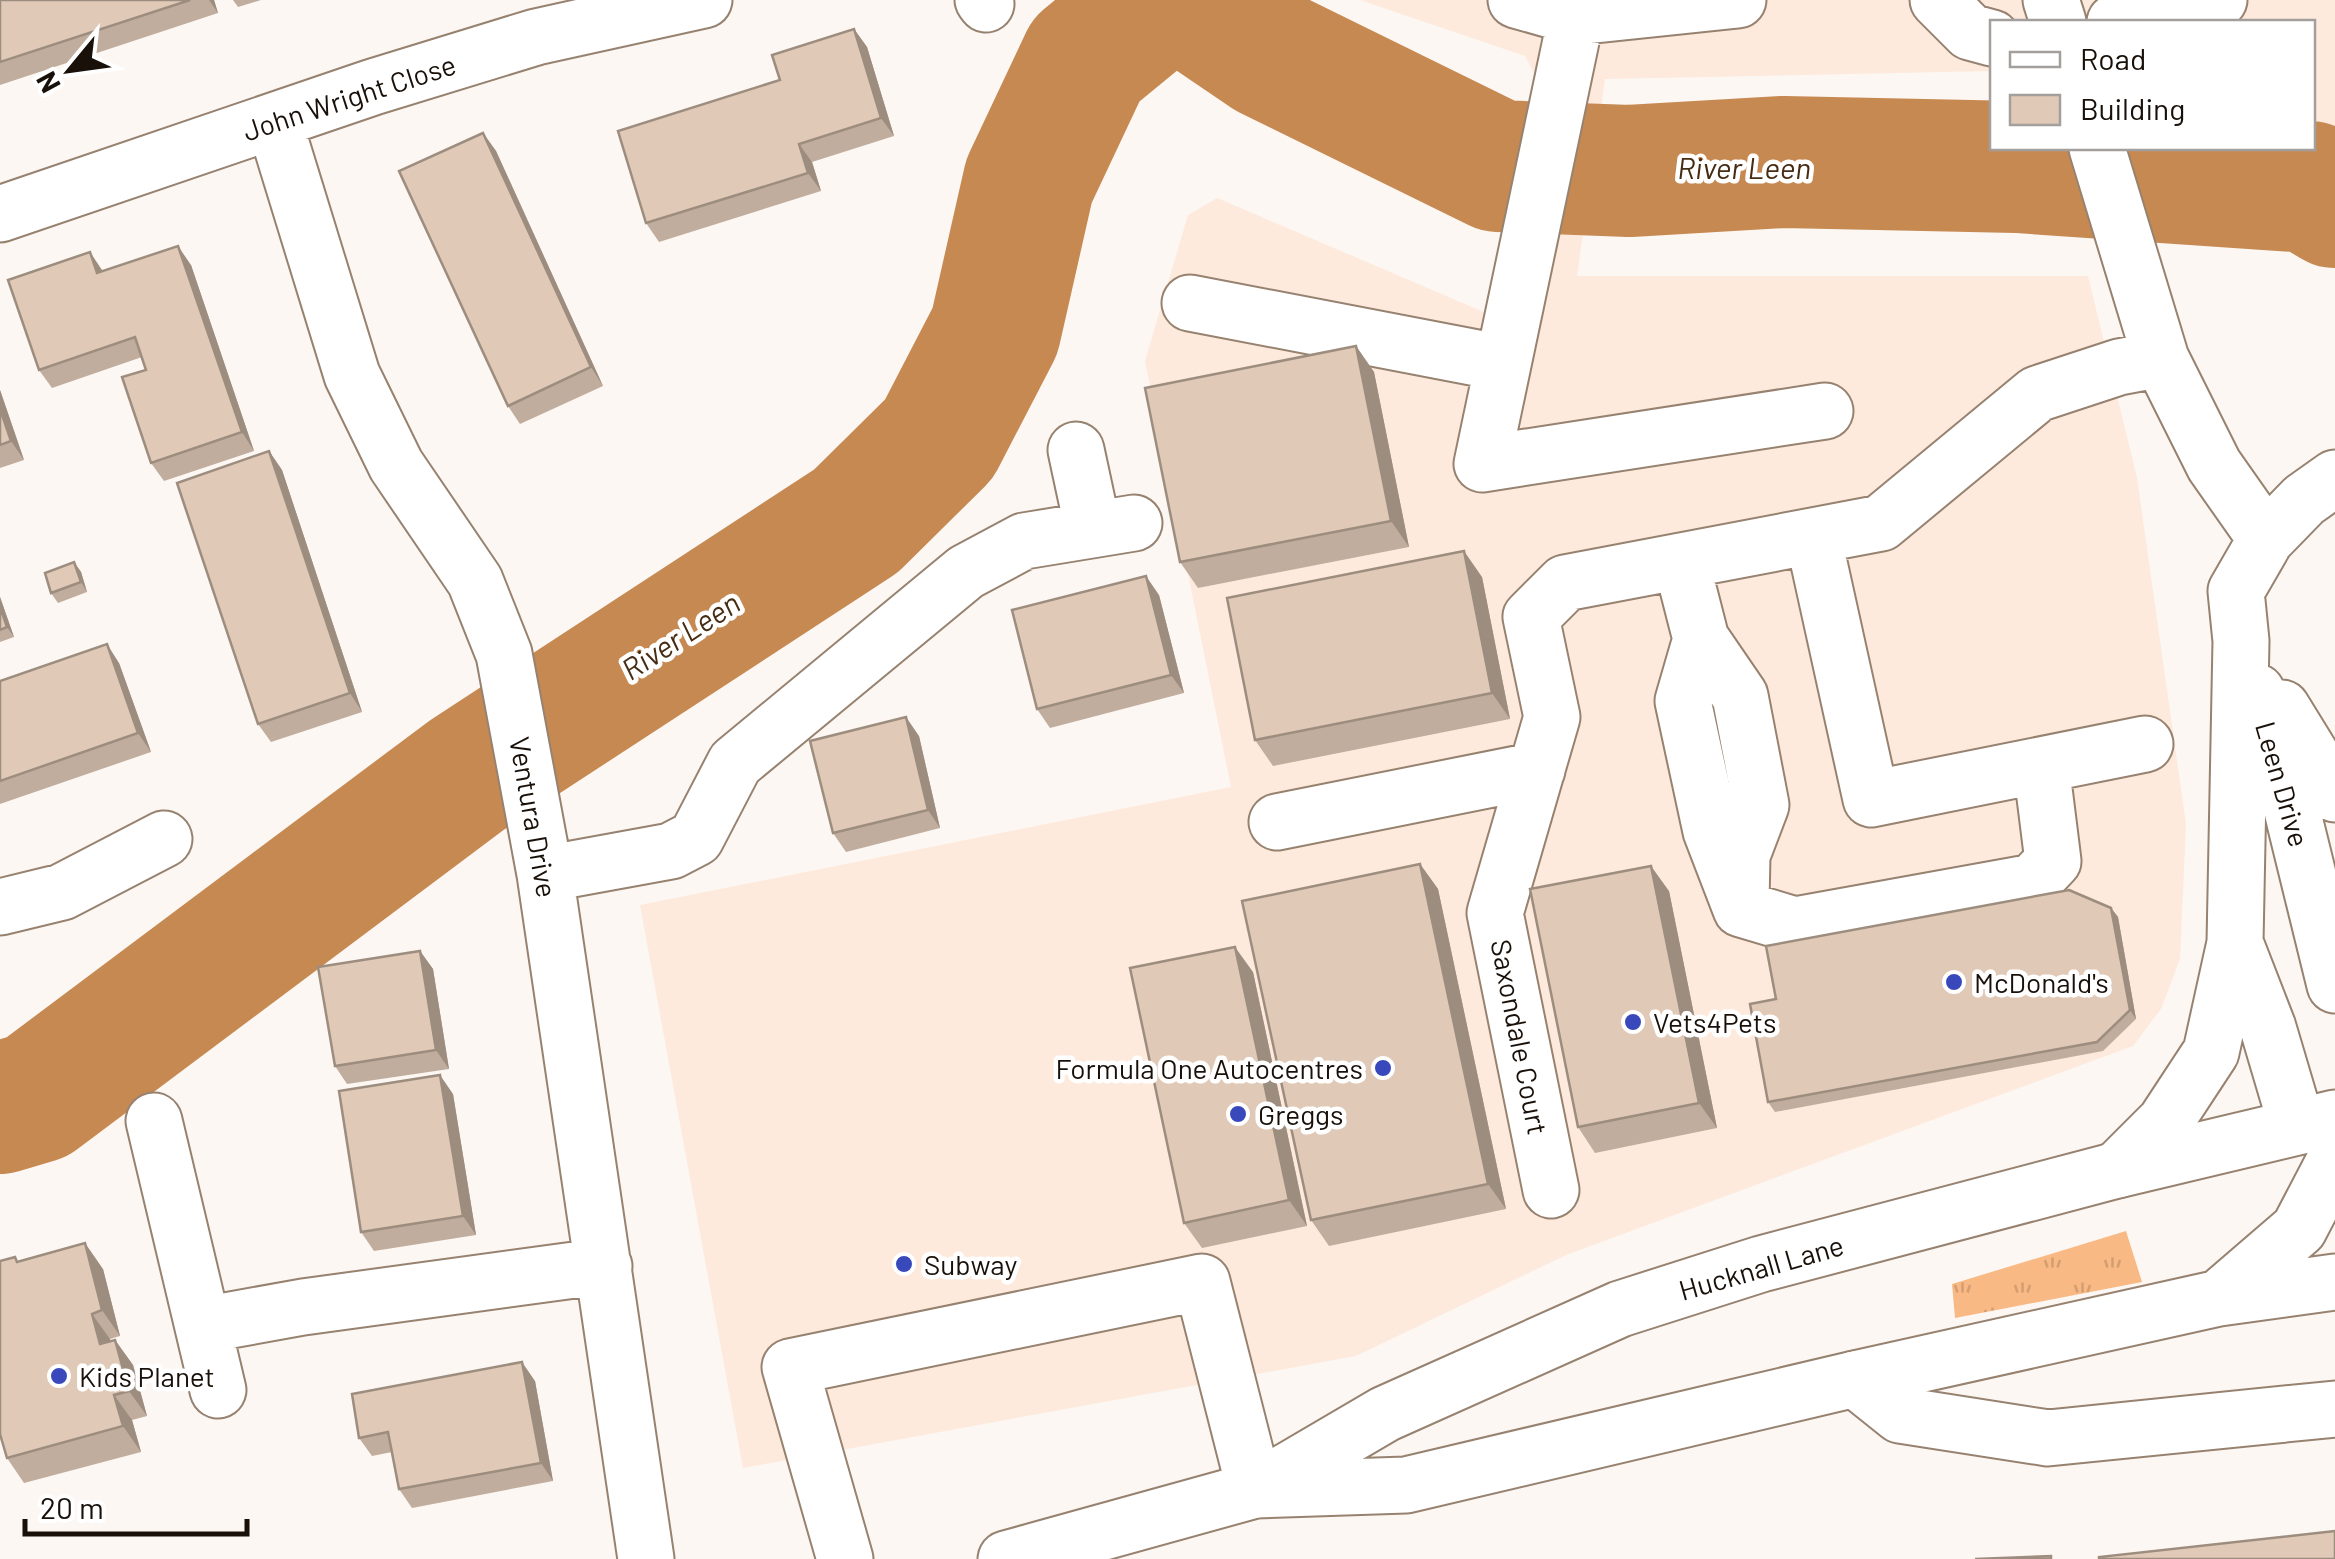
<svg xmlns="http://www.w3.org/2000/svg" width="2335" height="1559" font-family="Barlow,sans-serif">
  <style>
    .built { fill: #fdeadc }
    .grass { fill: url(#grass-tufts) }
    .lines { fill: none; stroke-linecap: round; stroke-linejoin: round }
    .river { stroke: #c78952; stroke-width: 132 }
    .minor-casing { stroke: #978270; stroke-width: 59 }
    .major-casing { stroke: #978270; stroke-width: 59 }
    .minor { stroke: #fff; stroke-width: 55 }
    .major { stroke: #fff; stroke-width: 55 }
    .wall { fill: #c1ad9d }
    .shaded-wall { fill: #9d8d7f }
    .building { fill: #e0c9b6; stroke: #9d8d7f; stroke-width: 2.5 }
    .poi-dot { fill: #3949bc; stroke: #fff; stroke-width: 4 }
    .labels { text-anchor: middle; dominant-baseline: central; stroke-width: 9; stroke-linejoin: round; paint-order: stroke }
    .street-label { font-size: 28px; fill: #181009; stroke: #fff }
    .poi-label { font-size: 28px; fill: #181009; stroke: #fff; text-anchor: start }
    .water-label { font-size: 30px; font-style: italic; fill: #472c14; stroke: #fff }
  </style>
  <defs>
    <pattern id="grass-tufts" width="24" height="20" patternUnits="userSpaceOnUse" patternTransform="scale(2.5)"><rect width="24" height="20" fill="#f8b984"/><path d="M3 7l-1-3M5 7V3M7 7l1-3M15 17l-1-3M17 17v-4M19 17l1-3" fill="none" stroke="#d49e71"/></pattern>
  </defs>
  <rect width="100%" height="100%" fill="#fcf7f3"/>
  <path class="built" d="M1360 0H2335V145L2313 141 2312 22H1992V71L1605 79 1577 276H2088L2137 478 2186 824 2180 959 2161 1009 2133 1046 1566 1255 1356 1356 743 1468 640 905 1231 787 1145 361 1188 215 1217 198 1493 316 1546 95 1525 56Z"/>
  <path class="grass" d="M2126 1231 2142 1282 1955 1318 1952 1284Z"/>
  <g class="lines">
    <path class="river" d="M1190 0 1268 53 1498 166 1629 171 1784 162 2017 167 2310 187 2335 202
      M0 1108 37 1097 467 775 856 521 939 439 995 331 1029 181 1086 60 1159 0"/>
    <g class="minor-casing">
      <path id="minor" d="M983 0 986 4
        M1516 0 1576 17 1581 0
        M1738 0 1576 17 1482 464 1825 411
        M1938 0 1970 32 1992 38
        M2051 0 2058 22
        M2115 22 2219 0
        M274 121 352 375 396 465 475 581 504 654 545 874 646 1559
        M2097 148 2161 359 2214 465 2266 539
        M0 214 373 87 536 37 704 0
        M1190 303 1503 363
        M1076 450 1093 529
        M1813 536 1871 799 2145 744
        M1681 561 1701 639 1683 701 1711 831 1741 909 1795 925 2033 882 2053 861 2041 765
        M1701 639 1740 696 1761 805 1742 855 1741 903
        M2257 692 2291 806 2335 985
        M2282 708 2335 794
        M1277 822 1537 770
        M545 874 671 851 696 838 735 763 966 572 1024 541 1134 523
        M0 907 62 892 164 839
        M2235 943 2268 1028 2297 1126
        M154 1121 218 1390
        M2117 1170 2165 1122 2211 1052 2235 943 2241 641 2236 591 2266 539 2304 500 2335 478
        M1551 1190 1495 913 1552 717 1531 617 1565 583 1881 523 2037 394 2119 367 2161 359
        M203 1325 303 1307 604 1266
        M1855 1379 1900 1415 2048 1438 2335 1409
        M845 1559 790 1367 1202 1282 1255 1490"/>
    </g>
    <g class="major-casing">
      <path id="major" d="M2219 1298 2299 1229 2335 1160
        M1262 1486 1385 1414 1620 1309 1761 1264 2117 1170 2335 1118
        M1006 1559 1255 1490 1406 1485 1855 1379 2219 1298 2335 1282"/>
    </g>
    <use href="#minor" class="minor"/>
    <use href="#major" class="major"/>
  </g>
  <path class="wall" d="M0 0H214L218 13 0 85Z
    M233 0H261L238 7Z
    M854 29 867 47 894 136 812 162 821 191 659 242 646 223 780 80Z
    M483 133 496 151 603 386 520 424 508 406Z
    M191 265 254 451 164 481 151 463 146 370 142 357 52 388 39 370 103 272Z
    M1356 346 1374 372 1409 547 1198 588 1180 562Z
    M0 390 24 460 0 468Z
    M269 451 282 470 362 712 271 742 258 724Z
    M74 562 81 572 87 592 58 603 51 593Z
    M1482 577 1510 719 1273 766 1255 740Z
    M1159 595 1184 693 1050 728 1037 709Z
    M0 597 14 637 0 642Z
    M119 663 151 752 0 804V681Z
    M919 736 940 828 846 852 833 833Z
    M1420 864 1438 889 1506 1209 1329 1246 1311 1220Z
    M1669 891 1717 1128 1595 1153 1578 1127Z
    M2111 908 2118 917 2136 1019 2103 1051 1775 1112 1768 1102 1776 999Z
    M420 951 433 969 449 1069 347 1084 335 1066Z
    M1253 972 1307 1226 1202 1248 1184 1223Z
    M453 1094 476 1235 374 1251 361 1232Z
    M18 1262 103 1269 120 1336 110 1339V1341L115 1340 133 1365 147 1416 132 1420 141 1452 24 1483 7 1458Z
    M535 1381 553 1481 412 1508 399 1489 392 1452 372 1456 359 1438Z"/>
  <path class="shaded-wall" d="M209 0H214L218 13Z
    M854 29 867 47 894 136 881 118Z
    M483 133 496 151 603 386 591 367Z
    M799 144 812 162 821 191 808 173Z
    M178 246 191 265 254 451 242 432Z
    M90 252 102 270 110 292 97 273Z
    M1356 346 1374 372 1409 547 1391 521Z
    M0 390 24 460 11 441 0 409Z
    M269 451 282 470 362 712 350 693Z
    M1464 551 1482 577 1510 719 1492 693Z
    M74 562 81 572 87 592 81 582Z
    M1146 576 1159 595 1184 693 1171 675Z
    M0 597 14 637 7 627 0 607Z
    M107 644 119 663 151 752 138 733Z
    M906 717 919 736 940 828 928 810Z
    M1420 864 1438 889 1506 1209 1488 1184Z
    M1651 866 1669 891 1717 1128 1699 1103Z
    M2111 908 2118 917 2136 1019 2130 1010Z
    M1235 947 1253 972 1307 1226 1289 1200Z
    M420 951 433 969 449 1069 436 1050Z
    M440 1075 453 1094 476 1235 463 1216Z
    M85 1243 103 1269 120 1336 102 1310Z
    M92 1314 110 1339 118 1369 100 1344Z
    M115 1340 133 1365 147 1416 129 1391Z
    M522 1362 535 1381 553 1481 541 1463Z
    M114 1395 132 1420 141 1452 123 1426Z"/>
  <path class="building" d="M0 0H190L0 62Z
    M854 29 881 118 799 144 808 173 646 223 618 131 780 80 772 55Z
    M483 133 591 367 508 406 399 171Z
    M178 246 242 432 151 463 122 377 146 370 135 337 39 370 8 280 90 252 97 273Z
    M1356 346 1391 521 1180 562 1145 388Z
    M0 409 11 441 0 445Z
    M269 451 350 693 258 724 177 483Z
    M1464 551 1492 693 1255 740 1227 598Z
    M74 562 81 582 51 593 45 573Z
    M1146 576 1171 675 1037 709 1012 610Z
    M0 607 7 627 0 630Z
    M107 644 138 733 0 781V681Z
    M906 717 928 810 833 833 810 741Z
    M1420 864 1488 1184 1311 1220 1242 901Z
    M1651 866 1699 1103 1578 1127 1530 889Z
    M2069 890 2111 908 2130 1010 2097 1042 1768 1102 1750 1004 1776 999 1766 946Z
    M1235 947 1289 1200 1184 1223 1130 968Z
    M420 951 436 1050 335 1066 318 967Z
    M440 1075 463 1216 361 1232 339 1091Z
    M85 1243 102 1310 92 1314 100 1344 115 1340 129 1391 114 1395 123 1426 7 1458 0 1434V1261L15 1257 17 1262Z
    M522 1362 541 1463 399 1489 388 1432 359 1438 352 1394Z
    M2335 1531V1559H2099V1557Z
    M2051 1556V1559H1975Z"/>
  <g class="poi-dot">
    <circle cx="1954" cy="982" r="10"/>
    <circle cx="1633" cy="1022" r="10"/>
    <circle cx="1383" cy="1068" r="10"/>
    <circle cx="1238" cy="1114" r="10"/>
    <circle cx="904" cy="1264" r="10"/>
    <circle cx="59" cy="1376" r="10"/>
  </g>
  <g class="labels">
    <g class="street-label">
      <text transform="translate(349 97) rotate(-18)">John Wright Close</text>
      <text transform="translate(2283 784) rotate(74)">Leen Drive</text>
      <text transform="translate(534 817) rotate(80)">Ventura Drive</text>
      <text transform="translate(1520 1037) rotate(79)">Saxondale Court</text>
      <text transform="translate(1761 1267) rotate(-16)">Hucknall Lane</text>
    </g>
    <g class="poi-label">
      <text x="1974" y="982">McDonald's</text>
      <text x="1653" y="1022">Vets4Pets</text>
      <text x="1363" y="1068" text-anchor="end">Formula One Autocentres</text>
      <text x="1258" y="1114">Greggs</text>
      <text x="924" y="1264">Subway</text>
      <text x="79" y="1376">Kids Planet</text>
    </g>
    <g class="water-label">
      <text x="1744" y="167">River Leen</text>
      <text transform="translate(680 635) rotate(-33)">River Leen</text>
    </g>
  </g>
  <rect x="1990" y="20" width="325" height="130" fill="#ffffff" stroke="#a39f9d" stroke-width="2.5"/>
  <rect x="2010" y="52" width="50" height="15" fill="#ffffff" stroke="#a39f9d" stroke-width="2.5"/>
  <text x="2080" y="70" font-size="30" fill="#181009">Road</text>
  <rect x="2010" y="95" width="50" height="30" fill="#e0c9b6" stroke="#a39f9d" stroke-width="2.5"/>
  <text x="2080" y="120" font-size="30" fill="#181009">Building</text>
  <g transform="translate(70 70) rotate(241)" stroke="#ffffff" stroke-width="8" paint-order="stroke">
  <path d="M0-8L18 38L0 25L-18 38Z" fill="#181009"/>
  <text y="-15" font-size="28" font-weight="bold" text-anchor="middle" fill="#181009">N</text>
  </g>
  <path d="M25 1519v15h222v-15" fill="none" stroke="#181009" stroke-width="5"/>
  <text x="40" y="1519" font-size="30" fill="#181009" stroke="#ffffff" stroke-width="8" paint-order="stroke">20 m</text>
</svg>
